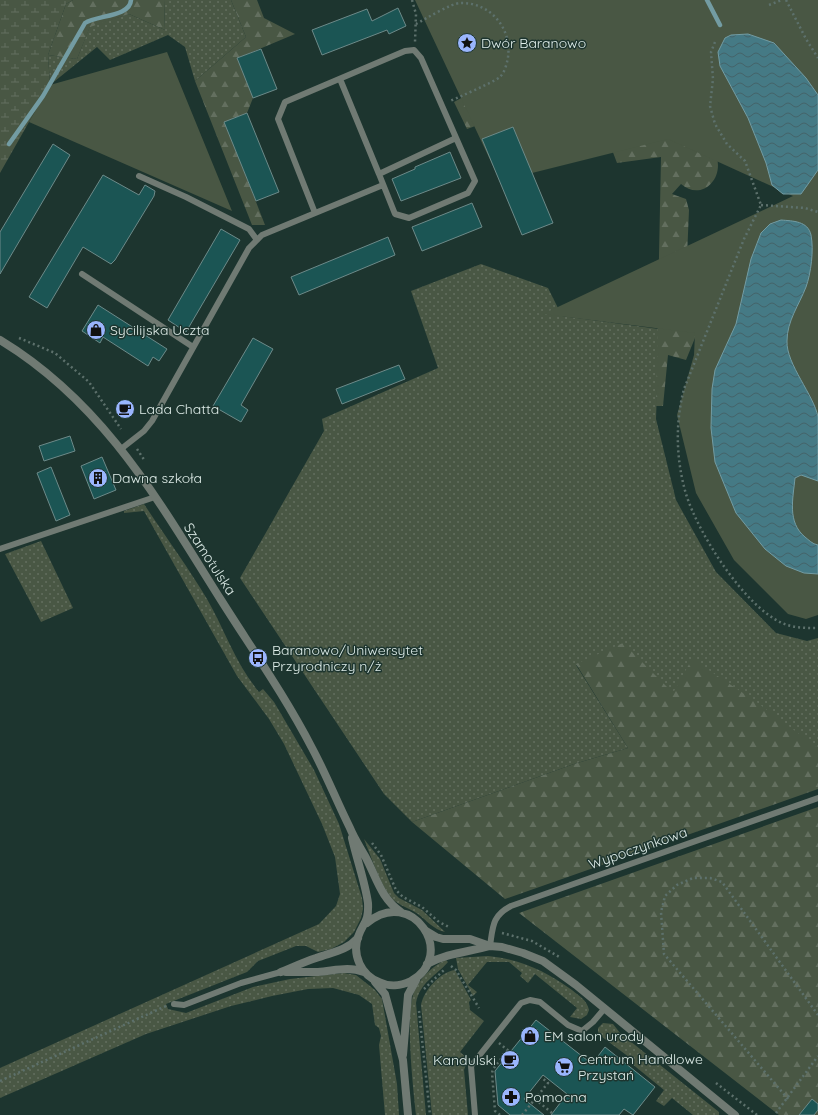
<svg xmlns="http://www.w3.org/2000/svg" width="818" height="1115" font-family="Quicksand,sans-serif">
  <style>
    .grass { fill: url(#grass-dots) }
    .forest { fill: url(#forest-firs) }
    .wetland { fill: url(#wetland-marsh) }
    .green { fill: #495744 }
    .water { fill: url(#water-waves); stroke: #739ca3 }
    .lines { fill: none; stroke-linecap: round; stroke-linejoin: round }
    .stream { stroke: #739ca3; stroke-width: 4.5 }
    .building { fill: #1b5554; stroke: #6d8a89 }
    .path { stroke: #5d716c; stroke-width: 2.5; stroke-dasharray: 2 3; stroke-linecap: butt }
    .service { stroke: #707a73; stroke-width: 6 }
    .minor { stroke: #707a73; stroke-width: 8 }
    .tertiary { stroke: #707a73; stroke-width: 8 }
    .labels { text-anchor: middle; dominant-baseline: central; stroke-width: 3; stroke-linejoin: round; paint-order: stroke }
    .poi-label { font-size: 14px; fill: #deece8; stroke: #1d352f; text-anchor: start }
    .street-label { font-size: 14px; fill: #deece8; stroke: #1d352f }
  </style>
  <defs>
    <pattern id="grass-dots" width="8" height="8" patternUnits="userSpaceOnUse"><rect width="8" height="8" fill="#495744"/><path d="M2 2h.1M6 6h.1" fill="none" stroke="#636f5f" stroke-width="1.8" stroke-linecap="round"/></pattern>
    <pattern id="forest-firs" width="22" height="20" patternUnits="userSpaceOnUse"><rect width="22" height="20" fill="#495744"/><path d="M5 1l3.5 6h-7zM16 11l3.5 6h-7z" fill="#636f5f"/></pattern>
    <pattern id="wetland-marsh" width="20" height="14" patternUnits="userSpaceOnUse"><rect width="20" height="14" fill="#495744"/><path d="M1 5h8M5 5V1M11 12h8M15 12V8" fill="none" stroke="#636f5f"/></pattern>
    <pattern id="water-waves" width="16" height="10" patternUnits="userSpaceOnUse"><rect width="16" height="10" fill="#457a85"/><path d="M0 5q4-4 8 0t8 0" fill="none" stroke="#446369"/></pattern>
  </defs>
  <rect width="100%" height="100%" fill="#1d352f"/>
  <path class="grass" d="M164 0H231L246 37 195 81 185 47 168 35 110 60 97 47 50 85 48 55 77 59 90 26 129 14 165 30Z
    M481 264 548 288 562 316 659 329 656 419 676 500 716 572 776 633 807 641 818 638V766L576 665 628 748 574 764 412 822 384 794 240 578 324 431 322 419 438 368 411 291Z
    M144 504C165 536 188 567 207 599 225 630 235 663 259 692L263 689 274 702 314 770 339 824 362 898 363 909 361 918 354 932 344 942 331 949 318 952 306 946H296L258 961 247 972 166 1004 168 1009 186 1013 253 987 290 979 344 973 356 975 375 990 382 999 397 1084 399 1115H385L379 1045 381 1036 379 1028 375 1025 372 1004 359 995 333 988 308 989 272 996 231 1006 146 1034 0 1098V1068L319 924 336 906 340 894 335 857 322 824 284 744 269 719 237 676 144 511 124 513V511Z
    M41 541 73 608 41 622 5 554Z
    M364 839 380 859 394 893 399 898 422 910 445 932C433 929 427 921 418 914 411 909 403 907 396 902 382 891 371 856 364 839Z
    M488 956C520 959 546 971 572 990 579 996 587 1000 589 1010L587 1015 581 1019 570 1017 577 1008 535 974 528 983 520 976 522 973 509 962H487L468 985 477 992 473 996 458 969 456 958Z
    M446 960 448 962C436 976 420 982 416 1003L426 1115H416C413 1087 405 1015 414 992 420 978 433 965 446 960Z
    M455 970 471 1000 469 1002 470 1010 484 1021 460 1052 468 1059 464 1070 468 1115H432L421 1005C424 990 440 972 455 970Z
    M603 1023 613 1024 620 1033 719 1112V1115H693L672 1098 664 1106 656 1101 664 1090 631 1063 633 1060 598 1034V1028Z"/>
  <path class="forest" d="M73 0H164L165 30 129 14 90 27 77 59 48 55 66 4Z
    M231 0H257L264 18 295 34 238 58 253 98 247 113 225 122 265 225H252L195 81 246 37Z
    M613 0 717 158C723 181 700 201 681 184L672 194 686 199 689 210 686 281 715 289 686 360 668 355 663 406H656L661 157 617 163 591 94 525 108 467 129 454 102 496 79Z
    M623 643 673 693 692 659 755 701 818 748V789L505 899 412 822 574 764 628 748 576 664Z
    M818 807V1115H779L519 913Z"/>
  <path class="wetland" d="M0 0H73L66 4 48 55 50 85 0 173Z"/>
  <path class="green" d="M415 0H818V615L806 619 788 614 734 560 696 493 677 415 694 355 695 333 543 314 793 196 668 139 500 181Z
    M167 52 232 211 29 122 50 85Z"/>
  <path class="water" d="M748 34 774 43 806 78 818 95V170L801 194H783L772 185 766 163 748 118 720 66 718 52 725 38 731 35Z
    M781 220C793 221 808 221 811 235 814 250 811 273 806 287 799 305 787 321 787 341 786 364 814 395 818 417 818 433 818 464 818 481L801 475 795 478C793 499 787 522 805 537 809 540 812 544 818 545V574L804 573 786 566 765 549 736 513 715 462 711 428 712 389 715 370 736 324 751 259 761 233 770 224Z"/>
  <g class="lines">
    <path class="stream" d="M707 0 720 25
      M9 144 43 96 85 23C97 15 130 17 131 0"/>
  </g>
  <path class="building" d="M398 8 406 26 389 34 387 30 322 55 312 30 367 9 372 21Z
    M261 49 277 89 253 98 237 58Z
    M247 113 279 192 256 201 224 122Z
    M513 127 553 223 522 235 482 139Z
    M53 144 70 155 0 274V232Z
    M450 152 461 178 401 201 392 179 415 169V167Z
    M103 175 139 195 145 185 155 191 154 196 115 260 111 264 83 247 47 308 29 297Z
    M472 203 482 227 422 251 412 227Z
    M221 229 240 240 186 332 168 320Z
    M388 237 395 255 299 295 291 277Z
    M98 305 167 349 159 361 153 357 148 366 103 337 100 343 82 331Z
    M253 338 273 349 241 405 248 410 241 422 213 406Z
    M399 365 405 379 342 404 336 389Z
    M70 436 75 451 44 461 39 446Z
    M102 457 116 490 94 499 81 466Z
    M51 467 70 515 56 521 37 473Z
    M536 1020 592 1064 605 1047 655 1087 633 1115 624 1109 619 1115H551L567 1094 543 1075 524 1099 544 1115H510L498 1105 495 1071Z
    M812 1099 818 1104V1110L814 1115H799Z"/>
  <g class="lines">
    <path class="path" d="M412 0 416 14 415 42
      M786 0 806 39 818 58
      M769 5 782 0
      M416 24C425 19 452 3 460 3 490 2 512 28 508 57 507 63 505 72 500 77 492 83 461 96 450 101
      M715 42 711 52 713 79 710 106 715 124 727 144 745 161 761 205 744 239 684 389C675 423 676 460 686 494 698 533 744 606 782 623 793 628 806 628 818 628
      M761 205 805 208 818 212
      M19 338 55 353 89 382 121 429
      M137 449 145 461
      M372 843 381 855 396 890 403 897 422 907 439 922 449 927
      M502 933 532 941 561 958
      M451 966 456 970 479 1008
      M424 989 445 969
      M419 1011 430 1115
      M499 1043 510 1052
      M0 1081 166 1006
      M716 1083 757 1115
      M535 1099 552 1113
      M788 1099 664 954 661 912 665 896 677 885 693 878H710L722 882 818 1015
      M776 1113 818 1056
      M500 1115 495 1111 492 1073 493 1069 508 1050
      M522 1115 548 1083 541 1077"/>
    <path class="service" d="M340 79 379 174 456 138
      M139 176 186 197 249 229 257 240
      M315 213 278 119 285 102 405 51 414 50 421 58 475 181 468 193 409 218 395 214 379 174
      M82 274 193 347
      M121 449 144 431 152 421 249 248 262 235 383 185
      M0 549 155 497
      M490 946C493 926 492 916 511 906L818 798
      M174 1004 184 1005 241 983 281 972
      M475 1115 471 1066 521 1003 530 1000 540 1002 568 1025 582 1031 593 1022 605 1008"/>
    <path class="minor" d="M426 931 436 937 443 939H470L490 946 502 947 523 953 543 961 576 985 735 1115
      M427 964C447 953 468 952 490 946
      M281 972C293 967 304 962 316 958 332 952 346 951 358 938
      M286 972C297 972 307 972 318 972 334 971 348 966 364 972"/>
    <path class="tertiary" d="M0 340C104 403 158 500 221 600 252 649 285 696 312 748 326 774 337 802 350 828 354 838 360 847 365 856 376 876 381 899 401 912
      M352 838C357 860 365 882 368 903 369 923 363 922 358 937 352 955 361 975 379 982 389 987 401 986 411 981 458 955 412 885 367 923
      M375 982 385 994 403 1060 408 1115
      M403 1055 408 995 416 980"/>
  </g>
  <defs>
    <g id="sight-disc" transform="scale(1)"><circle r="9.5" fill="#9ab5fd" stroke="#1d352f"/><path d="M0-6L1.8-2.2L6-1.7L2.9 1.2L3.7 5.4L0 3.3L-3.7 5.4L-2.9 1.2L-6-1.7L-1.8-2.2Z" fill="#111"/></g>
    <g id="shop-disc" transform="scale(1)"><circle r="9.5" fill="#9ab5fd" stroke="#1d352f"/><path d="M-5-2.5h2.3a2.7 3.5 0 0 1 5.4 0H5L5.5 6h-11ZM-1.5-2.5h3a1.5 2.3 0 0 0-3 0Z" fill="#111"/></g>
    <g id="cafe-disc" transform="scale(1)"><circle r="9.5" fill="#9ab5fd" stroke="#1d352f"/><path d="M-5.5-4.5H6V0H3Q3 3.5 0 3.5H-2.5Q-5.5 3.5-5.5 0ZM3-3.2v2h1.7v-2ZM-6 4.5H4V6H-6Z" fill="#111"/></g>
    <g id="building-disc" transform="scale(1)"><circle r="9.5" fill="#9ab5fd" stroke="#1d352f"/><path d="M-4-6H4V6H1V3H-1V6H-4ZM-2.5-4.3h1.7v1.8h-1.7ZM.8-4.3h1.7v1.8H.8ZM-2.5-1h1.7V.8h-1.7ZM.8-1h1.7V.8H.8Z" fill="#111"/></g>
    <g id="bus-disc" transform="scale(1)"><circle r="9.5" fill="#9ab5fd" stroke="#1d352f"/><path d="M-5-6H5V4H4V6H2V4H-2V6H-4V4H-5ZM-3.5-4V0h7V-4ZM-3.5 1.2v1.5H-2V1.2ZM2 1.2v1.5H3.5V1.2Z" fill="#111"/></g>
    <g id="supermarket-disc" transform="scale(1)"><circle r="9.5" fill="#9ab5fd" stroke="#1d352f"/><path d="M-6-5.5h2.5l.6 2H6L4.5 2H-2.5L-4.4-4H-6ZM-1.5 3.2a1.3 1.3 0 1 0 .1 0ZM3 3.2a1.3 1.3 0 1 0 .1 0Z" fill="#111"/></g>
    <g id="pharmacy-disc" transform="scale(1)"><circle r="9.5" fill="#9ab5fd" stroke="#1d352f"/><path d="M-2-6h4v4h4v4h-4v4h-4v-4h-4v-4h4Z" fill="#111"/></g>
  </defs>
  <g fill-rule="evenodd">
    <use href="#sight-disc" x="467" y="43"/>
    <use href="#shop-disc" x="96" y="330"/>
    <use href="#cafe-disc" x="125" y="409"/>
    <use href="#building-disc" x="98" y="478"/>
    <use href="#bus-disc" x="258" y="658"/>
    <use href="#shop-disc" x="530" y="1036"/>
    <use href="#cafe-disc" x="510" y="1060"/>
    <use href="#supermarket-disc" x="564" y="1067"/>
    <use href="#pharmacy-disc" x="511" y="1097"/>
  </g>
  <g class="labels">
    <g class="poi-label">
      <text x="481" y="43">Dwór Baranowo</text>
      <text x="110" y="330">Sycilijska Uczta</text>
      <text x="139" y="409">Lada Chatta</text>
      <text x="112" y="478">Dawna szkoła</text>
      <text x="272" y="650">Baranowo/Uniwersytet<tspan x="272" dy="16">Przyrodniczy n/ż</tspan></text>
      <text x="544" y="1036">EM salon urody</text>
      <text x="578" y="1059">Centrum Handlowe<tspan x="578" dy="16">Przystań</tspan></text>
      <text x="496" y="1060" text-anchor="end">Kandulski</text>
      <text x="525" y="1097">Pomocna</text>
    </g>
    <g class="street-label">
      <text transform="translate(210 559) rotate(57)">Szamotulska</text>
      <text transform="translate(638 848) rotate(-19)">Wypoczynkowa</text>
    </g>
  </g>
</svg>
